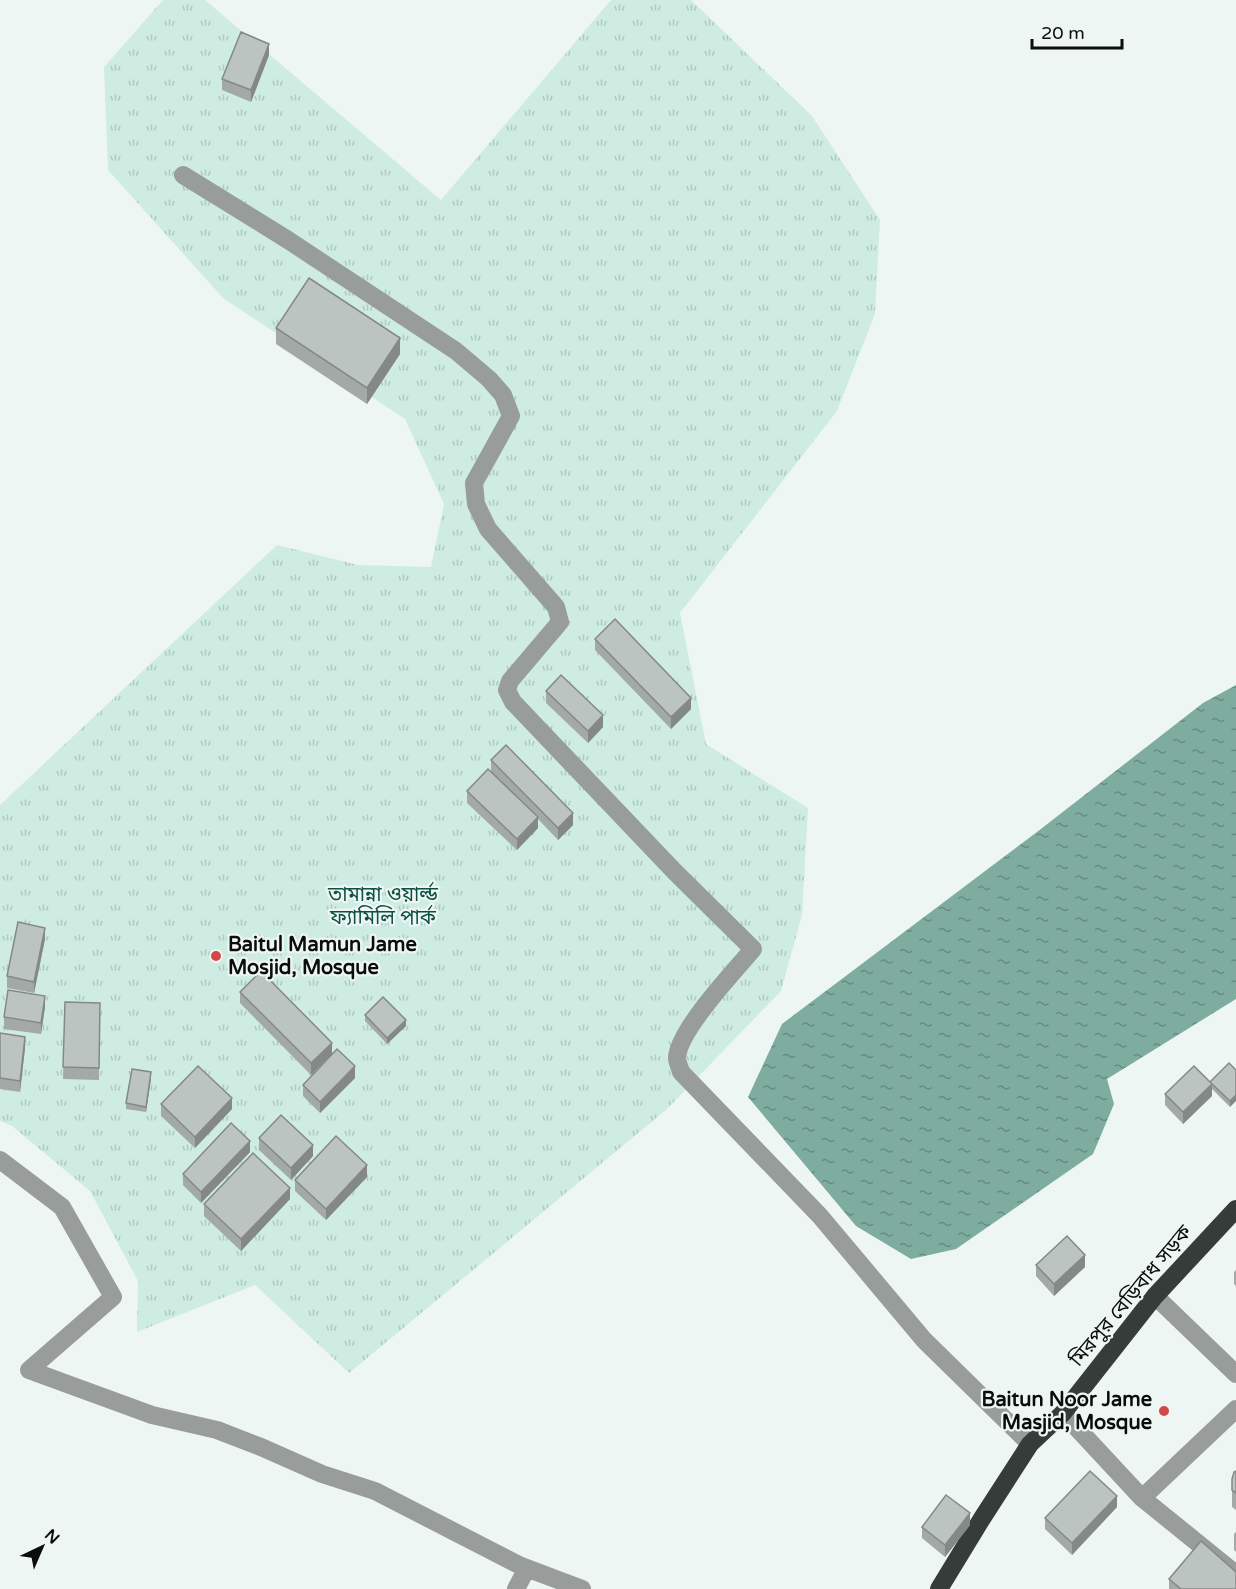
<svg xmlns="http://www.w3.org/2000/svg" width="1236" height="1589" font-family="'Varela Round','Noto Sans Bengali',sans-serif">
  <style>
    .park { fill: url(#park-tufts) }
    .water { fill: url(#water-ripples) }
    .lines { fill: none; stroke-linecap: round; stroke-linejoin: round }
    .minor { stroke: #989c9b; stroke-width: 18 }
    .highway { stroke: #363c3a; stroke-width: 18 }
    .wall { fill: #a2a9a6 }
    .shaded-wall { fill: #848987 }
    .building { fill: #bcc4c1; stroke: #848987; stroke-width: 1.5 }
    .poi-dot { fill: #d54648; stroke: #eef6f3; stroke-width: 2 }
    .labels { text-anchor: middle; dominant-baseline: central; stroke-width: 4.5; stroke-linejoin: round; paint-order: stroke }
    .park-label { font-size: 20px; fill: #0d4f41; stroke: #eef6f3 }
    .poi-label { font-size: 20px; font-weight: bold; fill: #0a0d0c; stroke: #eef6f3; text-anchor: start }
    .street-label { font-size: 20px; fill: #0a0d0c; stroke: #eef6f3 }
  </style>
  <defs>
    <pattern id="park-tufts" width="24" height="20" patternUnits="userSpaceOnUse" patternTransform="scale(1.5)"><rect width="24" height="20" fill="#ceece2"/><path d="M3 7l-1-3M5 7V3M7 7l1-3M15 17l-1-3M17 17v-4M19 17l1-3" fill="none" stroke="#b0c9c1"/></pattern>
    <pattern id="water-ripples" width="26" height="14" patternUnits="userSpaceOnUse" patternTransform="scale(1.5)"><rect width="26" height="14" fill="#7ead9f"/><path d="M2 4q2-2 4 0t4 0M15 11q2-2 4 0t4 0" fill="none" stroke="#658b80"/></pattern>
  </defs>
  <rect width="100%" height="100%" fill="#eef6f3"/>
  <path class="park" d="M163 0H205L441 200 611 0H691L812 116 880 220 875 314 837 411 680 613 706 744 808 808 802 915 781 991 666 1110 349 1373 255 1285 137 1332 138 1281 90 1191 12 1126 0 1121V805L277 545 358 565 431 567 444 504 405 419 223 298 108 170 104 67Z"/>
  <path class="water" d="M1236 685V999L1107 1079 1114 1104 1093 1154 956 1249 911 1259 856 1226 748 1097 782 1024 1037 832 1203 703Z"/>
  <g class="lines">
    <path class="minor" d="M183 175 288 240 456 351 489 379 503 395 511 416 474 483 476 504 488 529 556 607 560 622 510 681 507 690 513 702 675 872 753 949C735 971 678 1030 677 1058 677 1062 680 1068 681 1072L820 1216 924 1340 1030 1444
      M0 1160 62 1207 113 1297 29 1370 152 1415 217 1430 261 1447 322 1474 375 1491 521 1566 582 1589
      M1155 1296 1236 1374
      M1063 1413 1142 1498 1236 1574
      M1142 1498 1236 1409
      M516 1589 527 1568"/>
    <path class="highway" d="M939 1589 981 1520 1030 1444 1063 1413 1155 1296 1236 1209"/>
  </g>
  <path class="wall" d="M269 55 251 102 222 90V79Z
    M276 328 400 354 367 404 276 344Z
    M595 639 691 709 671 729 595 650Z
    M546 691 603 727 588 743 546 703Z
    M491 760 573 825 558 840 538 819V828L517 850 467 803V791L491 772Z
    M45 939 34 993 7 988V976Z
    M240 992 332 1054 311 1075 240 1003Z
    M65 1002 100 1003 99 1080 63 1079Z
    M45 1007 41 1034 4 1029V1017Z
    M365 1015 406 1026 387 1044 365 1021Z
    M0 1033 25 1048 20 1092 0 1089Z
    M1236 1070 1230 1107 1212 1089V1096L1183 1124 1165 1105V1094L1210 1082Z
    M151 1078 146 1112 126 1109V1103Z
    M355 1078 320 1113 303 1096V1085Z
    M161 1104 232 1109 195 1148 161 1116Z
    M259 1138 313 1156 291 1180 259 1150Z
    M250 1152 201 1203 183 1185V1174Z
    M367 1177 326 1220 295 1191V1180Z
    M290 1199 241 1251 204 1216V1204Z
    M1036 1265 1085 1267 1054 1296 1036 1276Z
    M1236 1270V1286L1234 1284V1272Z
    M1236 1471V1510L1232 1507V1479Z
    M1117 1507 1072 1555 1045 1529V1518Z
    M970 1525 945 1557 922 1538V1527Z
    M1236 1532V1552L1234 1550V1534Z
    M1169 1579 1236 1589H1169Z"/>
  <path class="shaded-wall" d="M269 44V55L251 102V90Z
    M400 338V354L367 404V388Z
    M691 698V709L671 729V717Z
    M603 715V727L588 743V731Z
    M573 813V825L558 840V828Z
    M538 817V828L517 850V839Z
    M45 928V939L34 993V982Z
    M45 996V1007L41 1034V1023Z
    M406 1020V1026L387 1044V1038Z
    M25 1037V1048L20 1092V1081Z
    M332 1043V1054L311 1075V1063Z
    M355 1066V1078L320 1113V1102Z
    M151 1072V1078L146 1112V1107Z
    M1212 1084V1096L1183 1124V1112Z
    M1236 1095V1101L1230 1107V1101Z
    M232 1098V1109L195 1148V1137Z
    M250 1141V1152L201 1203V1192Z
    M313 1145V1156L291 1180V1168Z
    M367 1165V1177L326 1220V1209Z
    M290 1188V1199L241 1251V1239Z
    M1085 1255V1267L1054 1296V1284Z
    M1117 1496V1507L1072 1555V1543Z
    M970 1513V1525L945 1557V1545Z"/>
  <path class="building" d="M241 32 269 44 251 90 222 79Z
    M309 278 400 338 367 388 276 328Z
    M615 619 691 698 671 717 595 639Z
    M561 675 603 715 588 731 546 691Z
    M506 745 573 813 558 828 491 760Z
    M488 769 538 817 517 839 467 791Z
    M18 922 45 928 34 982 7 976Z
    M261 971 332 1043 311 1063 240 992Z
    M8 990 45 996 41 1023 4 1017Z
    M383 997 406 1020 387 1038 365 1015Z
    M65 1002 100 1003 99 1068 63 1067Z
    M0 1033 25 1037 20 1081 0 1078Z
    M337 1049 355 1066 320 1102 303 1085Z
    M1229 1063 1236 1070V1095L1230 1101 1210 1082Z
    M198 1066 232 1098 195 1137 161 1104Z
    M1194 1066 1212 1084 1183 1112 1165 1094Z
    M132 1069 151 1072 146 1107 126 1103Z
    M281 1115 313 1145 291 1168 259 1138Z
    M231 1123 250 1141 201 1192 183 1174Z
    M336 1136 367 1165 326 1209 295 1180Z
    M253 1153 290 1188 241 1239 204 1204Z
    M1067 1236 1085 1255 1054 1284 1036 1265Z
    M1090 1471 1117 1496 1072 1543 1045 1518Z
    M1236 1471V1493L1232 1490V1479L1234 1472Z
    M946 1495 970 1513 945 1545 922 1527Z
    M1201 1541 1236 1572V1589H1181L1169 1579Z"/>
  <g class="poi-dot">
    <circle cx="216" cy="956" r="6"/>
    <circle cx="1164" cy="1411" r="6"/>
  </g>
  <g class="labels">
    <g class="park-label">
      <text x="383" y="895">তামান্না ওয়ার্ল্ড<tspan x="383" dy="23">ফ্যামিলি পার্ক</tspan></text>
    </g>
    <g class="poi-label">
      <text x="228" y="945">Baitul Mamun Jame<tspan x="228" dy="23">Mosjid, Mosque</tspan></text>
      <text x="1152" y="1400" text-anchor="end">Baitun Noor Jame<tspan x="1152" dy="23">Masjid, Mosque</tspan></text>
    </g>
    <g class="street-label">
      <text transform="translate(1131 1296) rotate(-50)">মিরপুর বেড়িবাধ সড়ক</text>
    </g>
  </g>
  <g transform="translate(42 1547) rotate(44)" stroke="#eef6f3" stroke-width="4.5" paint-order="stroke">
  <path d="M0-4.5L10 22L0 15L-10 22Z" fill="#0a0d0c"/>
  <text y="-9" font-size="16" font-weight="bold" text-anchor="middle" fill="#0a0d0c">N</text>
  </g>
  <path d="M1032 39v9h90v-9" fill="none" stroke="#0a0d0c" stroke-width="3"/>
  <text x="1041" y="39" font-size="18" fill="#0a0d0c" stroke="#eef6f3" stroke-width="4.5" paint-order="stroke">20 m</text>
</svg>
